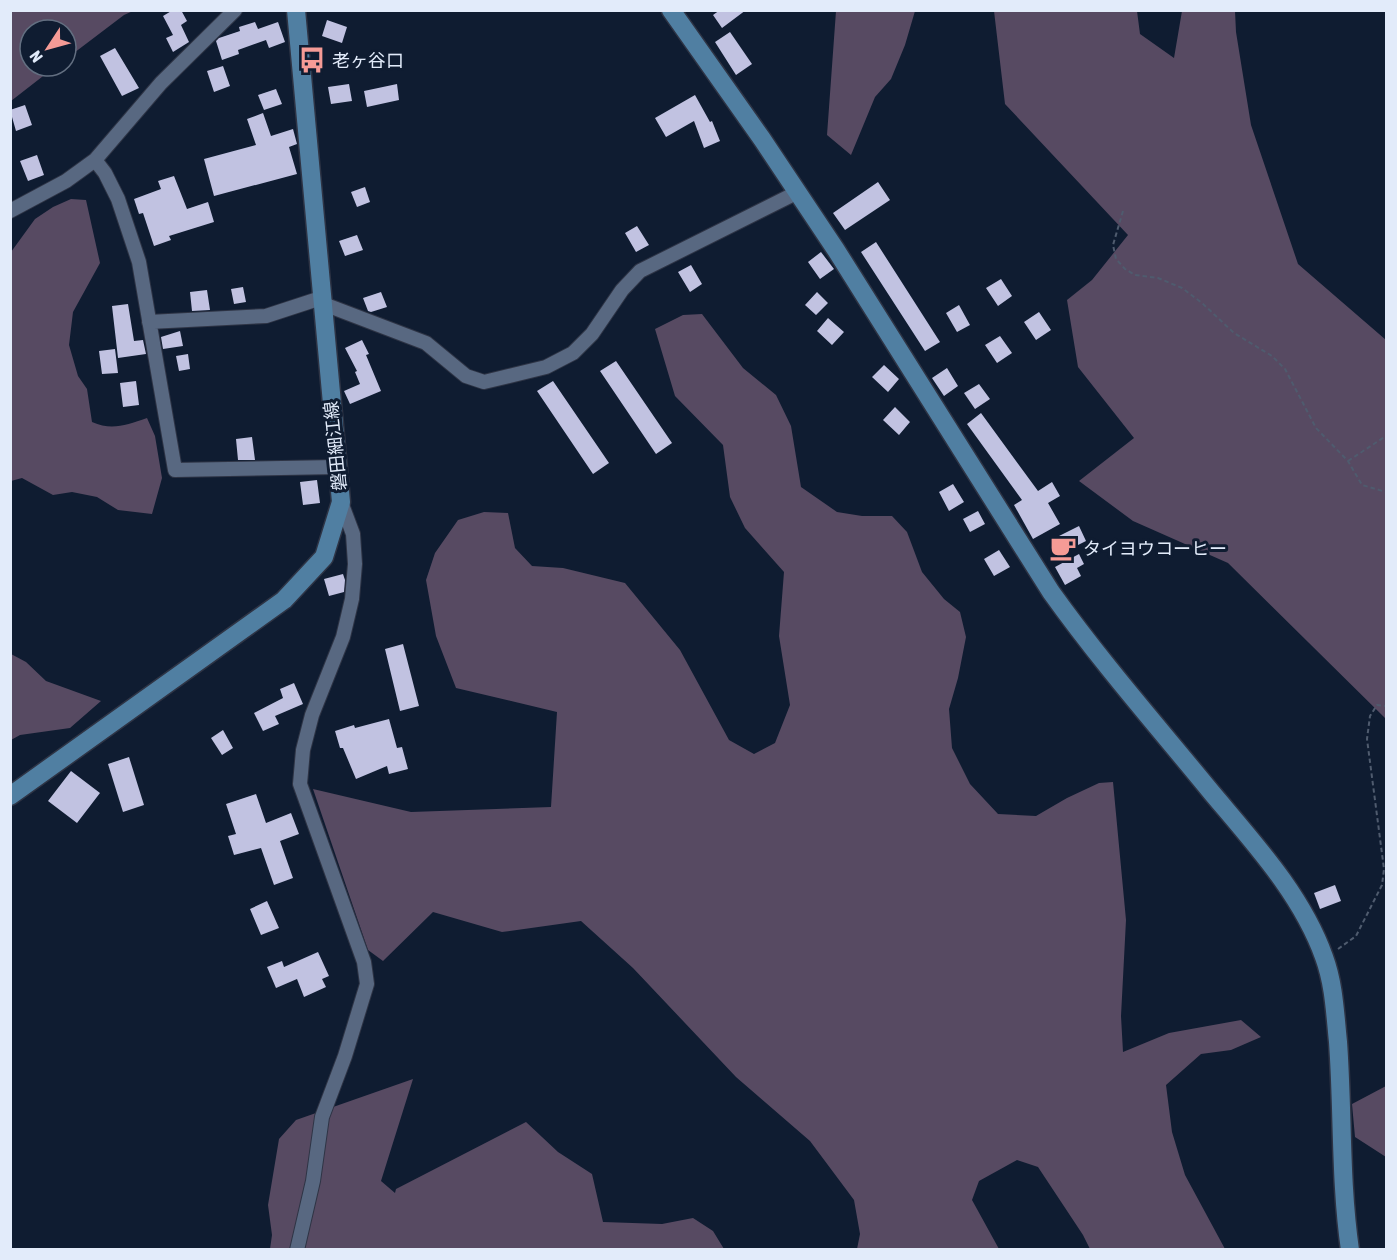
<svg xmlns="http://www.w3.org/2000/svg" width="1397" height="1260" font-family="'Asap Condensed','Noto Sans JP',sans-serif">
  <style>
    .forest { fill: #574a62 }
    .building { fill: #c1c2e1 }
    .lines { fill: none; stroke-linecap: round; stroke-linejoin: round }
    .street-casing { stroke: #2e3445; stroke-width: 16 }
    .secondary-casing { stroke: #2e3445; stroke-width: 21 }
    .path { stroke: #4f5b6e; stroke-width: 2; stroke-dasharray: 4.5 3; stroke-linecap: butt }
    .street { stroke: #586881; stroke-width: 14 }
    .secondary { stroke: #507fa2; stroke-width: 18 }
    .labels { text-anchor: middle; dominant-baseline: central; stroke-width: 6; stroke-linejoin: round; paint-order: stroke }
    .poi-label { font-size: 18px; fill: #e2ebfa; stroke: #0f1c31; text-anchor: start }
    .street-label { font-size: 18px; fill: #e2ebfa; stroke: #0f1c31 }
  </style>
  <rect width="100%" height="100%" fill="#0f1c31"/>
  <path class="forest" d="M11 10H133V11L124 15 66 59V30H30V66H56L11 101Z
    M836 11H915L905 45 891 79 875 97 851 155 827 135Z
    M994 11H1137L1140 34 1174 58 1182 11H1235L1236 32 1251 125 1298 264 1386 340V719L1228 563 1133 521 1079 481 1134 438 1078 367 1067 300 1092 280 1128 235 1005 104Z
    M71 199 86 200 100 263 73 312 69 345 78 376 87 389 92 422C112 431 126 425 147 418L155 436 162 478 152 514 118 510 97 497 72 492 53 495 22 478 11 481V252L35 219 53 207Z
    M702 314 743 368 776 395 791 426 801 487 837 512 862 516H892L907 532 922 572 944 599 960 612 966 637 958 678 949 709 952 748 970 784 998 814 1036 816 1067 798 1099 783 1113 782 1126 920 1121 1016 1123 1052 1169 1033 1241 1020 1261 1037 1231 1050 1201 1054 1166 1085 1172 1132 1185 1175 1225 1249H1090L1083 1235 1038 1167 1017 1160 979 1181 972 1200 999 1249H857L860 1234 854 1200 810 1141 736 1077 633 968 581 921 502 932 433 912 383 961 368 950 313 789 411 812 551 807 557 712 456 688 436 636 426 580 435 553 458 520 484 512 508 513 515 548 532 566 563 568 625 583 680 650 729 740 754 754 775 743 790 705 779 636 784 572 745 528 730 497 723 445 675 396 655 329 683 315Z
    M11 654 26 662 46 681 101 701 70 728 20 735 11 740Z
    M413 1079 381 1181 395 1193 396 1189 526 1122 558 1152 592 1174 603 1222 662 1224 693 1218 713 1231 724 1249H270L272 1235 268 1205 279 1139 296 1120Z
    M1386 1086V1157L1355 1137 1352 1104Z"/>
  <path class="building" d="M173 10H181L187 21 181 25 189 42 173 52 166 38 173 35 163 16Z
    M720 10H746L722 28 713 15Z
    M327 20 347 27 342 43 322 36Z
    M255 22 258 29 278 22 285 42 269 48 266 40 238 50 239 54 222 60 216 41 219 38 240 31 239 27Z
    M730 32 752 64 736 75 715 42Z
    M115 48 139 88 122 96 100 56Z
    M223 66 230 86 214 92 207 71Z
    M349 84 352 101 331 104 328 87Z
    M397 84 399 100 367 107 364 91Z
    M276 89 282 104 264 110 258 95Z
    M695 95 710 122 712 121 720 141 704 148 694 121 666 137 655 118Z
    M25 105 32 125 16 131 10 110Z
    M263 113 271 136 293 129 297 144 289 147 297 174 214 196 204 159 256 145 247 119Z
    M37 155 44 175 28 181 20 161Z
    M174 176 187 209 208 202 214 222 169 236 171 240 154 246 143 213 139 214 134 199 161 189 158 181Z
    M878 182 890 200 845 230 833 213Z
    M365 187 370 202 357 207 351 192Z
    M637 226 649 245 636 252 625 233Z
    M357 235 363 250 345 256 339 241Z
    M876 242 940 342 925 351 861 252Z
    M821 252 834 269 820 279 808 262Z
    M691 265 702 284 690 292 678 272Z
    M1001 279 1012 296 998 306 986 288Z
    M243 287 246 302 234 304 231 289Z
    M207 290 210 310 192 311 190 292Z
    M381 292 387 307 371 312 368 311 363 298Z
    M817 292 828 303 816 315 805 305Z
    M128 304 134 341 143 340 146 354 118 358 112 306Z
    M959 305 970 325 957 332 946 313Z
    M1039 312 1051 330 1036 340 1024 322Z
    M828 318 844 332 832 345 817 331Z
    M180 331 183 346 163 349 161 337Z
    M1000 336 1012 353 997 363 985 345Z
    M362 340 369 354 366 355 381 391 350 404 344 391 360 384 355 372 357 371 345 348Z
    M115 349 118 373 102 374 99 351Z
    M188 354 190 369 179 371 176 356Z
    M616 361 672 443 656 454 600 371Z
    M884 365 899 379 888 392 872 377Z
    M947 368 958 386 944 396 932 378Z
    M136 381 139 405 123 407 120 383Z
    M553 381 609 463 593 474 537 391Z
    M979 384 990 399 975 409 964 393Z
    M895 407 910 422 899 435 883 420Z
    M981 413 1038 491 1052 482 1060 496 1048 503 1060 524 1033 539 1014 505 1022 500 967 424Z
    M252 437 255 460H238L236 439Z
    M317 480 320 503 303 505 300 482Z
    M953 484 964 502 949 511 939 492Z
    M978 511 985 524 970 532 963 519Z
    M1079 526 1086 541 1066 551 1059 536Z
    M999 550 1010 567 994 576 984 559Z
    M1079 554 1084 564 1077 568 1081 576 1065 585 1055 567Z
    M343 574 345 580 344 592 329 596 324 579Z
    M403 644 419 706 400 711 385 649Z
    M294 683 303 704 275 716 279 724 263 731 254 713 283 698 280 689Z
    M389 719 397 748 402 747 408 769 389 774 387 766 356 779 343 748H340L335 731 354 725 355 728Z
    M223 730 233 748 222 755 211 738Z
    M129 757 144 805 123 812 108 764Z
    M71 771 100 793 77 823 48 801Z
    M256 794 266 823 291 813 299 834 280 841 293 878 274 885 261 848 234 855 228 836 236 834 226 804Z
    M1335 885 1341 901 1320 909 1314 893Z
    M267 901 279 928 261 935 250 909Z
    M318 952 329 976 322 979 326 987 304 997 297 979 276 988 267 967 282 961 284 967Z"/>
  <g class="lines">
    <g class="street-casing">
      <path id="street" d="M95 160 105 173 118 199 139 262 175 470 337 467
        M10 211 66 181 95 160 161 83 235 10
        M321 303 426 343 466 376 484 382 546 367 573 353 592 334 622 290 640 271 798 192
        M149 322 266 316 321 298
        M297 1250 313 1181 322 1117 345 1056 367 984 364 962 300 784 303 750 312 715 343 637 352 599 355 564 353 534 341 502"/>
    </g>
    <g class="secondary-casing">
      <path id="secondary" d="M671 10 762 139 836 250 1051 592C1101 662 1158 727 1212 793 1254 843 1302 895 1324 957 1334 984 1335 1013 1338 1042 1343 1111 1340 1181 1350 1250
        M10 796 284 600 324 557 341 502 296 10"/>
    </g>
    <path class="path" d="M1123 211 1113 245 1116 259 1125 269 1135 275 1158 278 1182 288 1202 303 1234 333 1272 356 1285 369 1316 428 1348 461 1362 485 1386 492
      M1348 461 1386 436
      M1338 949 1356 936 1382 885 1384 869 1367 739 1370 716 1377 705 1386 706"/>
    <use href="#street" class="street"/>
    <use href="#secondary" class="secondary"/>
  </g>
  <defs>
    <g id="bus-bare" transform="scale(2.07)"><path d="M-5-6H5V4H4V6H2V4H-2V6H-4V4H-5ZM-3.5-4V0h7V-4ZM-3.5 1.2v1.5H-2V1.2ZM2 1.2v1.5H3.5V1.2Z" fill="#f59b96" stroke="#0f1c31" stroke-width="2.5" paint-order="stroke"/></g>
    <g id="cafe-bare" transform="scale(2.07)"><path d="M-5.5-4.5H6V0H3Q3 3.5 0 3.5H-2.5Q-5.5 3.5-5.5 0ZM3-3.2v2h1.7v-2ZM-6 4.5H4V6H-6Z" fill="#f59b96" stroke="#0f1c31" stroke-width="2.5" paint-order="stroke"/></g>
  </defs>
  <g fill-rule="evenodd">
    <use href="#bus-bare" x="312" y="60"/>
    <use href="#cafe-bare" x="1063" y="548"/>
  </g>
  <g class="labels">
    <g class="poi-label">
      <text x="332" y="60">老ヶ谷口</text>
      <text x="1083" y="548">タイヨウコーヒー</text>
    </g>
    <g class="street-label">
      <text transform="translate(335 446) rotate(-96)">磐田細江線</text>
    </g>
  </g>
  <rect width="1397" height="1260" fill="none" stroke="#e2ebfa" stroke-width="24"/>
  <g transform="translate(48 48) rotate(234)"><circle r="28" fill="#0f1c31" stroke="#636f81" stroke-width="1.5"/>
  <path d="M0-4.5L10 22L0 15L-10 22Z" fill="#f59b96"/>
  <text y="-9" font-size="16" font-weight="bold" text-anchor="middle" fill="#e2ebfa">N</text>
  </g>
</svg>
